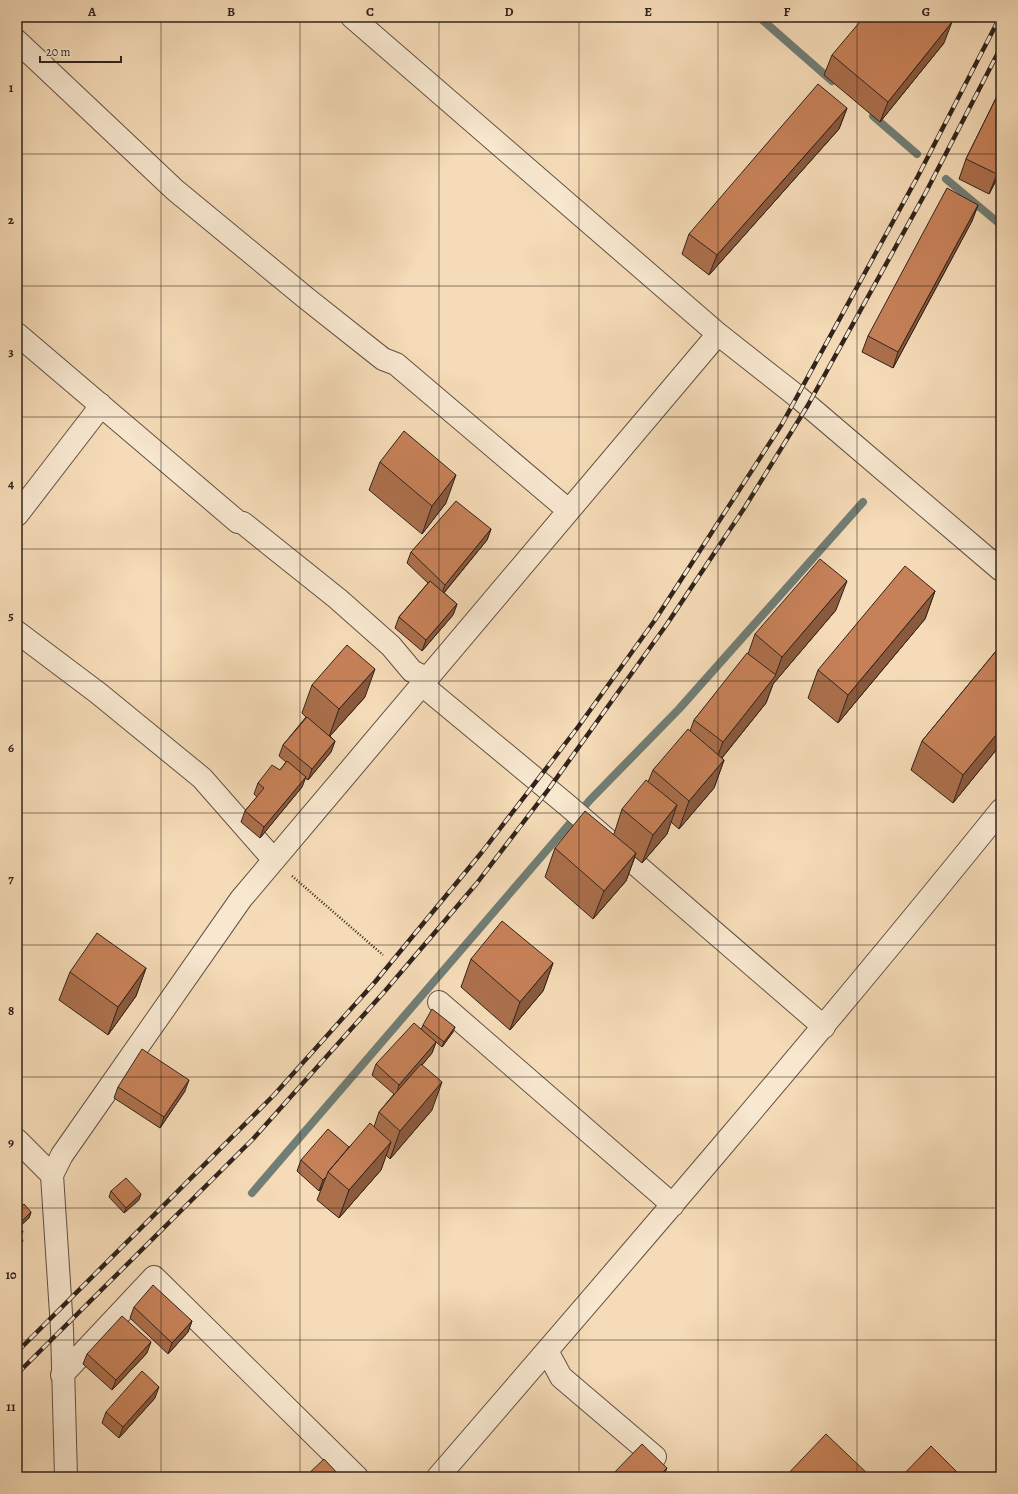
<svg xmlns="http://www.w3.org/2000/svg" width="1018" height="1494" font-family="Alegreya,serif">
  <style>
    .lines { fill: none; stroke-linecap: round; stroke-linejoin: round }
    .stream { stroke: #717e76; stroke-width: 8 }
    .street-casing { stroke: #625143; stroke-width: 24 }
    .path { stroke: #31231c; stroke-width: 2.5; stroke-dasharray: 1 2; stroke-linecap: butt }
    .street { stroke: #f8e8d0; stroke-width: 22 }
    .rail-casing { stroke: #31231c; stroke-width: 4.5 }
    .rail { stroke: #f8e8d0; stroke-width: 3; stroke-dasharray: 9; stroke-linecap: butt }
    .wall { fill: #ab6f4c; stroke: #31231c }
    .shaded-wall { fill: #8b5a3e; stroke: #31231c }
    .building { fill: #c78158; stroke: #31231c }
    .grid { fill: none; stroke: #31231c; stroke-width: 1; stroke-opacity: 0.55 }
    .neatline { fill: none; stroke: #31231c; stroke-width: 1.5 }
    .grid-label { font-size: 13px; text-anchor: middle; font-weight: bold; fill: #31231c }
  </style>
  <rect width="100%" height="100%" fill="#f5dbb7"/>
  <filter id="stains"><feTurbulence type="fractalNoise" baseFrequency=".005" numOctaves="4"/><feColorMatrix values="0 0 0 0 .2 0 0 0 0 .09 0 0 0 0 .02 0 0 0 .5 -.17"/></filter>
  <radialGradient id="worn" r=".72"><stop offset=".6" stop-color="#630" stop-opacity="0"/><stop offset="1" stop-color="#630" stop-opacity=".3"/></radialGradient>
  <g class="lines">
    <path class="stream" d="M759 17 832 81
      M873 116 917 154
      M946 179 1001 225
      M252 1193 590 800 679 709 863 502"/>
    <g class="street-casing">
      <path id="street" d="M352 17 718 334 798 397 1001 570
        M17 41 175 190 306 298 383 359 396 364 568 510
        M17 334 238 522 243 523 338 599 391 646 412 671 426 678
        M17 515 94 415 100 404
        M17 632 98 693 202 778 274 860
        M421 684 567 805 824 1027
        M439 1002 673 1205
        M17 1140 52 1175
        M547 1351 561 1377 655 1457
        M62 1375 154 1277 357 1477
        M66 1477 62 1329 52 1175 62 1155 241 899 718 334
        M438 1477C628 1257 818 1037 1001 810"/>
    </g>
    <path class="path" d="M292 876 383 955"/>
    <use href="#street" class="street"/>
    <g class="rail-casing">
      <path id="rail" d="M17 1352 274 1095 375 982 482 852 578 727 655 620 782 424 918 176 1000 17
        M17 1374 253 1139 385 991 477 883 548 790 667 624 745 507 808 405 926 192 1001 47"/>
    </g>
    <use href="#rail" class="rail"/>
  </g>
  <path class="wall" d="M944 43 880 122 824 75 832 55Z
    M1001 88V171L989 194 959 179 966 159Z
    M847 108 839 129 709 275 682 254 689 234Z
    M978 205 972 221 893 368 862 352 868 336Z
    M380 462 446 503 422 534 369 490Z
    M491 529 487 540 444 593 457 604 453 615 422 651 395 628 399 617 428 583 407 563 411 552Z
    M935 591 925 619 838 723 808 698 818 670Z
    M836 610 773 684 766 703 722 758 724 760 714 788 679 829 671 822 667 834 642 863 635 857 626 881 593 919 545 877 555 848 614 834 622 809 648 782 653 770 690 731 694 720 748 654 755 634Z
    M1001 645V744L953 803 911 770 922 741Z
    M312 685 365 697 330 736 335 741 331 752 308 780 305 778 302 787 260 838 241 822 245 811 257 797 254 794 258 783 280 770 286 762 279 756 283 745 306 717 302 713Z
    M471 959 553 963 543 991 510 1030 461 987Z
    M146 968 136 996 108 1035 59 1000 70 972Z
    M423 1025 453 1032 442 1047 436 1042 432 1053 422 1065 432 1110 390 1159 386 1155 381 1170 339 1218 317 1200 322 1187 319 1191 297 1171 301 1160 349 1147 374 1127 379 1112 394 1094 372 1075 376 1064 421 1030Z
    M118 1087 185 1091 160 1128 114 1098Z
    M111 1191 139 1200 124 1213 109 1197Z
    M17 1211 31 1212 29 1218 20 1226 17 1223Z
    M134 1307 192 1321 188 1332 168 1354 130 1318Z
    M147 1353 112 1390 83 1364 87 1354Z
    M155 1398 119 1438 102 1423 106 1412Z"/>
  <path class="shaded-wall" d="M952 22 944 43 880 122 888 102Z
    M847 108 839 129 709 275 717 255Z
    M1001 165V171L989 194 997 174Z
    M978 205 972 221 893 368 898 352Z
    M456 475 446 503 422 534 432 506Z
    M491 529 487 540 441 596 445 585Z
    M847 581 836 610 773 684 766 703 712 770 723 742 775 676 782 657Z
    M935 591 925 619 838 723 848 695Z
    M457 604 453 615 422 651 426 640Z
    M375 669 365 697 329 737 339 709Z
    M1001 729V744L953 803 963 775Z
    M335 741 331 752 308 780 312 769Z
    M724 760 714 788 679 829 689 801Z
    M306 777 302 787 260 838 264 827Z
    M677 805 667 834 642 863 653 835Z
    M636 853 626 881 593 919 604 891Z
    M553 963 543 991 510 1030 520 1002Z
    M146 968 136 996 108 1035 118 1007Z
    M455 1027 453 1032 442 1047 444 1042Z
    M436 1042 432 1053 396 1096 399 1085Z
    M189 1080 185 1091 160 1128 164 1117Z
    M442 1082 432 1110 390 1159 400 1131Z
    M391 1142 381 1170 339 1218 349 1190Z
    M326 1177 322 1187 319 1191 323 1180Z
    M141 1194 139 1200 124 1213 126 1208Z
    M31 1212 29 1218 20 1226 22 1221Z
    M23 1231 21 1237 17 1241 18 1236Z
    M23 1240 21 1245 17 1249V1246Z
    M192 1321 188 1332 168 1354 172 1343Z
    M151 1342 147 1353 112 1390 116 1380Z
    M159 1387 155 1398 119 1438 123 1427Z
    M667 1468 663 1477H658Z"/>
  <path class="building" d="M864 17H945L952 22 888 102 832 55Z
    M818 84 847 108 717 255 689 234Z
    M1001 88V165L997 174 966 159Z
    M947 188 978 205 898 352 868 336Z
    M404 431 456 475 432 506 380 462Z
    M456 501 491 529 445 585 411 552Z
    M820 559 847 581 782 657 755 634Z
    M905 566 935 591 848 695 818 670Z
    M430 581 457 604 426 640 399 617Z
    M347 645 375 669 339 709 312 685Z
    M1001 645V729L963 775 922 741Z
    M747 653 776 675 723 742 694 720Z
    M307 717 335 741 312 769 283 745Z
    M688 729 724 760 689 801 653 770Z
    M287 761 306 777 264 827 245 811 264 788 258 783 272 765 280 770Z
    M646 780 677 805 653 835 622 809Z
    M585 811 636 853 604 891 555 848Z
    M502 921 553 963 520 1002 471 959Z
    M97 933 146 968 118 1007 70 972Z
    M432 1009 455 1027 444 1042 423 1025Z
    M414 1023 436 1042 399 1085 376 1064Z
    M142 1049 189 1080 164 1117 118 1087Z
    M421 1064 442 1082 400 1131 379 1112Z
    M370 1123 391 1142 349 1190 328 1172Z
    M328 1129 349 1147 328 1172 326 1177 323 1180 301 1160Z
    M126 1178 141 1194 126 1208 111 1191Z
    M24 1204 31 1212 22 1221 17 1215V1211Z
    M17 1226 23 1231 18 1236 23 1240 17 1246Z
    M153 1285 192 1321 172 1343 134 1307Z
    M122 1316 151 1342 116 1380 87 1354Z
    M142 1371 159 1387 123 1427 106 1412Z
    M826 1434 871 1477H785Z
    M642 1444 667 1468 658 1477H610Z
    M931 1446 962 1477H901Z
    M324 1459 341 1477H305Z"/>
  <path class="grid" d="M161 17V1477M300 17V1477M439 17V1477M579 17V1477M718 17V1477M857 17V1477M17 154H1001M17 286H1001M17 417H1001M17 549H1001M17 681H1001M17 813H1001M17 945H1001M17 1077H1001M17 1208H1001M17 1340H1001"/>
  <rect width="1018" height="1494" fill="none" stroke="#f5dbb7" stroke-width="44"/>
  <path d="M40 56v6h81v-6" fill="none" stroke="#31231c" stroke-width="2"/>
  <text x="46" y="56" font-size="12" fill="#31231c" stroke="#f8e8d0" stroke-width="3" paint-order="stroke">20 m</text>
  <rect x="22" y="22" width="974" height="1450" class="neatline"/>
  <g class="grid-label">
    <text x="92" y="16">A</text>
    <text x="231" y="16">B</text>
    <text x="370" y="16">C</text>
    <text x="509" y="16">D</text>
    <text x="648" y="16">E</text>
    <text x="787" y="16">F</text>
    <text x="926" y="16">G</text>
    <text x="11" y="92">1</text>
    <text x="11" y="224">2</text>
    <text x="11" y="356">3</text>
    <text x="11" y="488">4</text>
    <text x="11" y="620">5</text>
    <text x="11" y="752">6</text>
    <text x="11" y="883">7</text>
    <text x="11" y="1015">8</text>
    <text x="11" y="1147">9</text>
    <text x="11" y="1279">10</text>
    <text x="11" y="1411">11</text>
  </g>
  <rect width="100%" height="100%" filter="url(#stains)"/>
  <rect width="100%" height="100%" fill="url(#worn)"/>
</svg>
